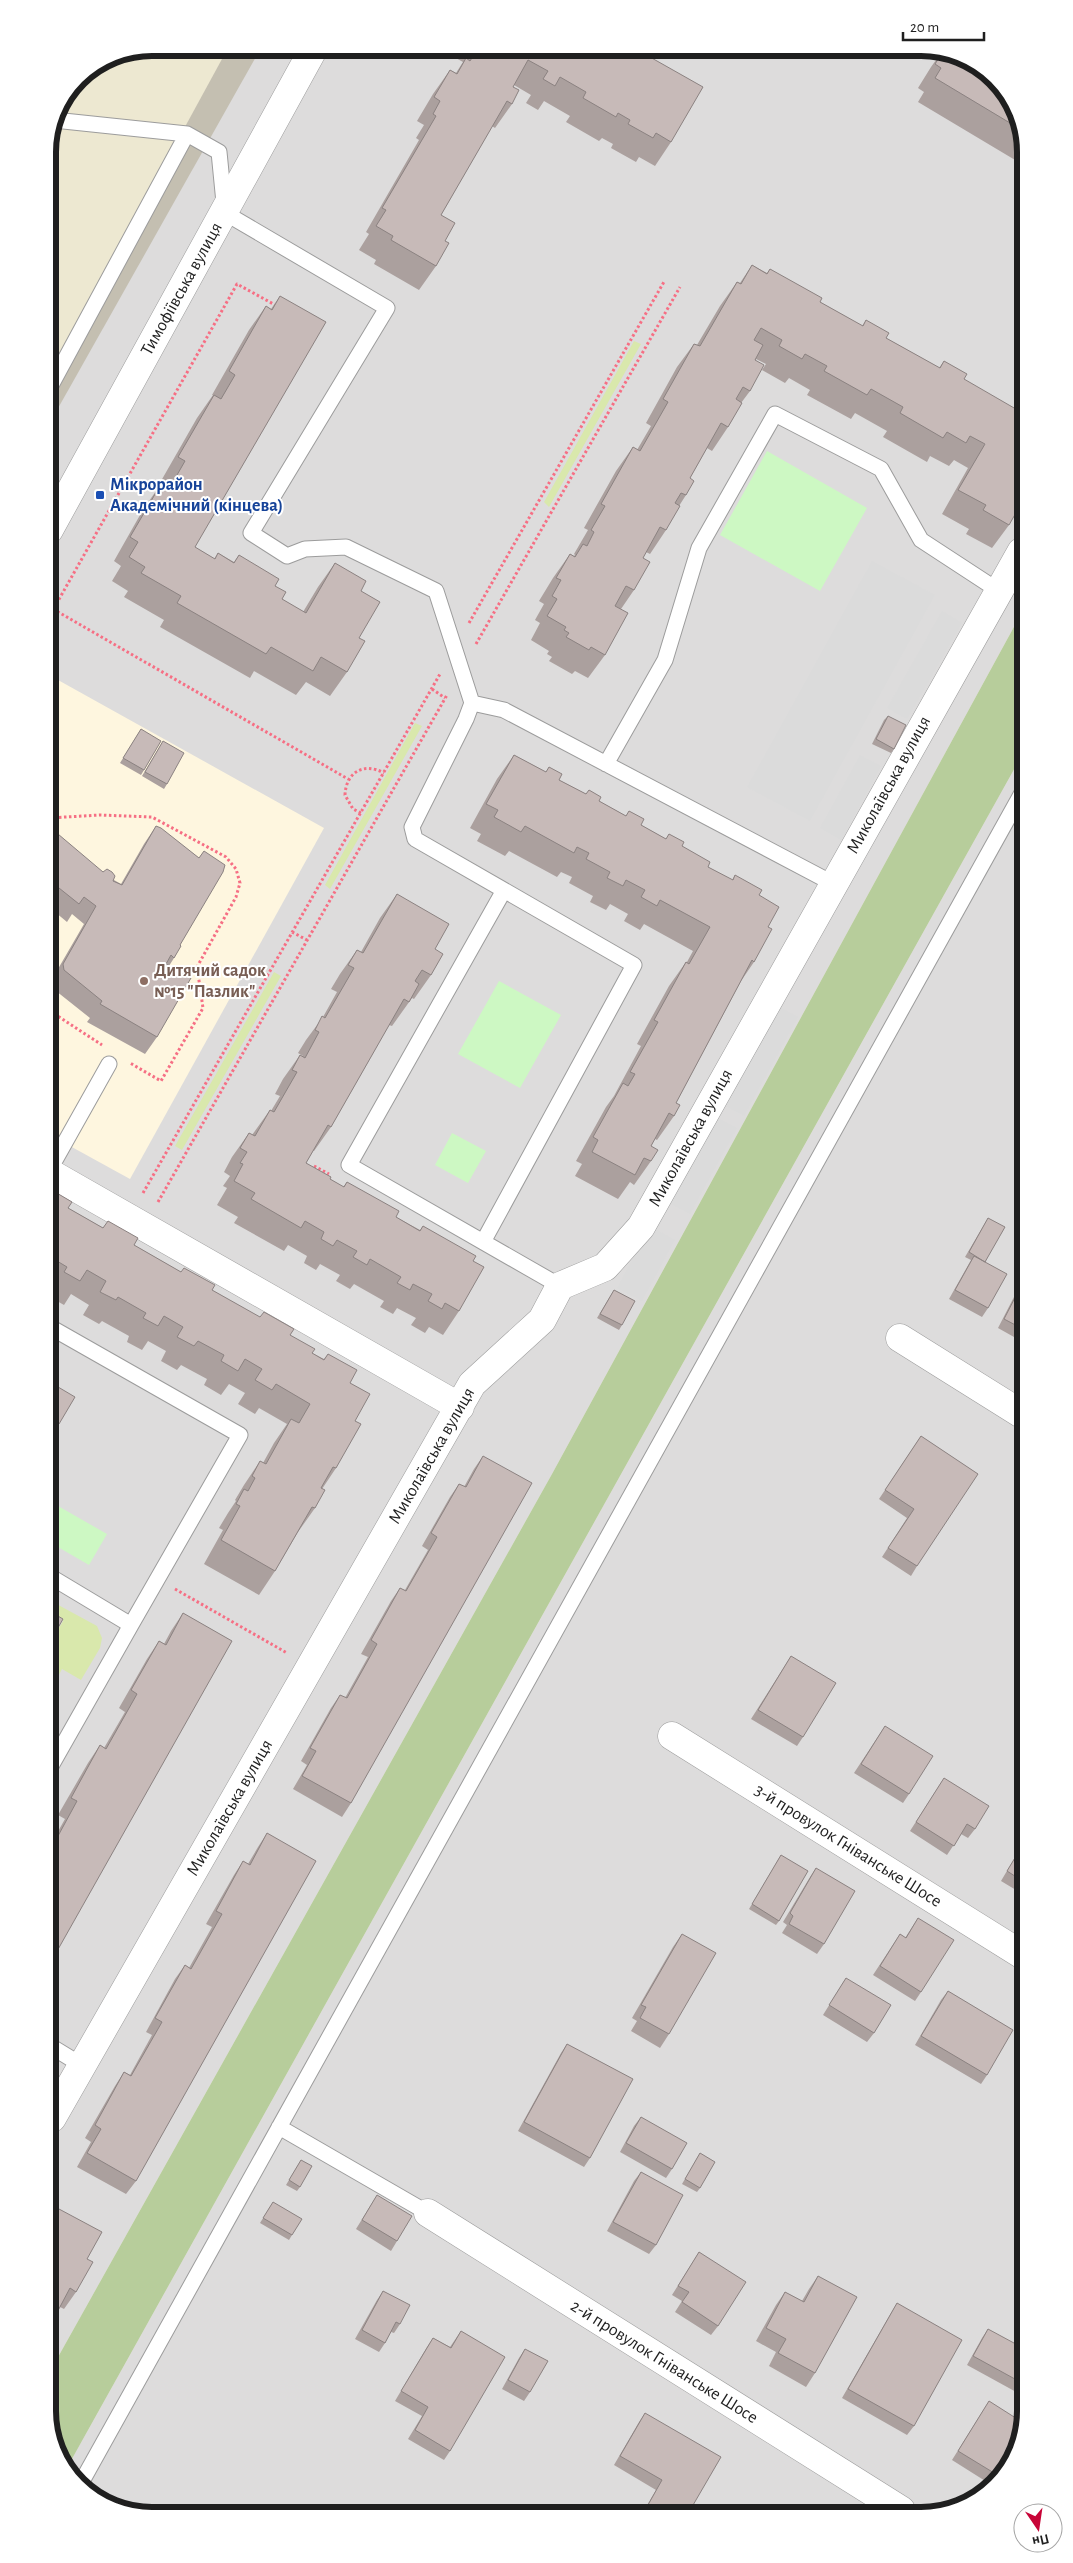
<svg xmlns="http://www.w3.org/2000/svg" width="1073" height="2563" font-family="'Alegreya Sans',sans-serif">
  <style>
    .residential { fill: #dddcdc }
    .education { fill: #fef6df }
    .construction { fill: #c4bfb1 }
    .farmland { fill: #ede8d1 }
    .grass { fill: #d9e8ac }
    .forest { fill: #b7cd9b }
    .park { fill: #cdf8c3 }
    .parking { fill: #dbdbdb }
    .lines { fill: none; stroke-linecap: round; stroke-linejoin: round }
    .lane-casing { stroke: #9c9c9c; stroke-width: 17 }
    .street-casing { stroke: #9c9c9c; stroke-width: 29 }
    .path { stroke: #f66f84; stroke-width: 3; stroke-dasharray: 2.5 2.5; stroke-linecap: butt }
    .lane { stroke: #fff; stroke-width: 15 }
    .street { stroke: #fff; stroke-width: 28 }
    .wall { fill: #aba09e }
    .building { fill: #c7bab8; stroke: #8b8281 }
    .transit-dot { fill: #1a4fb4; stroke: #fff; stroke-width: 2 }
    .education-dot { fill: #8d6e63; stroke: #fff; stroke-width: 2 }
    .labels { text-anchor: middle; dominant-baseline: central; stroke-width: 4; stroke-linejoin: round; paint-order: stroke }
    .street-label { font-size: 18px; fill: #1f1f1f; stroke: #fff }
    .transit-label { font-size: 18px; font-weight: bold; fill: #164399; stroke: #fff; text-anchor: start }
    .education-label { font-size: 18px; font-weight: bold; fill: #785e54; stroke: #fff; text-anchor: start }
    .rim { fill: none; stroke: #1f1f1f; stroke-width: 6 }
  </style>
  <rect width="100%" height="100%" fill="#efe9e5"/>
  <path class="residential" d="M228 48H928L985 69 1020 119 1021 614 552 1474 53 2366 48 378Z
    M1022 755 1025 2411 1004 2474 954 2510 145 2515 88 2494 68 2466Z"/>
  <path class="education" d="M49 675 324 828 130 1179 50 1135Z"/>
  <path class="construction" d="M152 48H261L48 426V146L56 112 78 78 112 55Z"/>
  <path class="farmland" d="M152 48H228L48 378V146L56 112 78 78 112 55Z"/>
  <path class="grass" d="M634 341 641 344 549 507 544 502Z
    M415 723 422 726 330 889 325 885Z
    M274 972 281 976 182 1150 175 1146Z
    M51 1601 97 1626 102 1638 100 1648 81 1680 62 1669 51 1690V1641L63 1621 51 1613Z"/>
  <path class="forest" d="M1021 614 1022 755 68 2466 53 2444V2366L552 1474Z"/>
  <path class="park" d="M767 451 867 508 820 591 720 535Z
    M499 981 561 1015 520 1088 458 1054Z
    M452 1133 486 1151 468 1183 435 1165Z
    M51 1502 107 1534 89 1565 51 1543Z"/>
  <path class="parking" d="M872 561 935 595 810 821 747 787Z
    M942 611 962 623 907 719 887 708Z
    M860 755 881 766 841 840 820 828Z
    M774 1004 798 1017 744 1116 720 1103Z
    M712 1115 737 1128 690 1214 665 1201Z
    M650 1226 675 1240 642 1301 617 1288Z"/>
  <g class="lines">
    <g class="lane-casing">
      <path id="lane" d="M54 120 187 134 219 152 225 213 387 308 251 533 287 556 305 549 346 547 436 591 472 703 466 719 412 827 415 839 634 965 483 1242
        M48 391 187 134
        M472 703 504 710 834 884
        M606 764 665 660 699 548 775 414 881 469 921 540 999 591
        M503 892 349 1165 560 1286
        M50 1169 109 1064
        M50 1327 240 1435 131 1625
        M51 1577 131 1625 51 1766
        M52 2047 83 2066
        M279 2127 428 2213
        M81 2483 1022 793"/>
    </g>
    <g class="street-casing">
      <path id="street" d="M49 530 314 48
        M50 1173 460 1407
        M900 1338 1023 1415
        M672 1736 1024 1956
        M52 2118 472 1384 542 1320 560 1286 605 1267 641 1227 1021 552
        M428 2213 901 2510"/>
    </g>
    <path class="path" d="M53 609 348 779
      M49 617 237 284 277 306
      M469 623 665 280
      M476 644 680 287
      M432 689 445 698
      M361 813 353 809 345 795C346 772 364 762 384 773
      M49 818 100 815 152 817 226 857 236 869 240 883 236 897 197 967 203 1008 161 1081 130 1063
      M292 932 307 940
      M50 1011 102 1045
      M314 1166 329 1174
      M143 1193 440 674
      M158 1202 447 695
      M175 1589 287 1653"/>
    <use href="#lane" class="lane"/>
    <use href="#street" class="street"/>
  </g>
  <path class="wall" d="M459 48H634L671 142 655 166 639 157 636 162 611 148 613 144 602 138 599 141 566 122 570 116 544 101 538 110 526 103 531 95 514 85 513 87 512 104 495 128 492 126 441 215 445 241 436 266 419 290 374 264 376 260 359 250 369 234 366 232 419 140 416 138 424 125 417 121 433 94 450 70 456 73 463 62 454 57Z
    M941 53 985 69 1020 119V163L918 102 924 92 918 88 931 67Z
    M752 265 767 273 770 269 820 302 862 326 866 320 886 338 939 368 944 361 964 379 1009 525 992 548 966 534 969 529 942 514 968 468 954 460 949 466 930 456 927 462 883 437 887 431 855 413 851 419 807 395 810 390 789 378 785 383 762 370 766 364 756 359 750 391 741 403 728 427 712 451 707 448 690 478 686 495 679 506 666 530 650 554 646 552 643 558 634 590 621 609 605 655 588 678 575 671 572 674 549 661 552 657 547 654 549 651 531 640 540 623 535 620 544 604 539 601 553 578 570 554 574 556 575 555 574 554 588 530 584 528 616 471 633 447 637 450 651 426 646 423 677 367 694 344 697 345 720 306 737 282 740 283Z
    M280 296 195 547 214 559 218 553 234 562 239 555 275 586 282 599 303 612 318 587 335 563 361 591 359 638 347 672 330 696 306 682 296 695 254 671 250 678 160 627 164 620 124 597 128 591 112 581 121 566 114 561 144 508 161 484 167 487 168 485 161 481 197 418 213 395H212L249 330 266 306 271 309Z
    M888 716 894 749 891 753 872 744 884 720Z
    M141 729 144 770 141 775 120 763Z
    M163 741 167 784 164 789 142 776Z
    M514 755 546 772 549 767 559 780 586 794 589 790 599 801 626 816 629 811 641 825 666 839 669 834 682 846 708 867 732 880 735 875 759 895 768 927 754 962 741 981 676 1103 674 1116 657 1140 655 1139 651 1146V1161L634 1185 630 1182 618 1199 575 1176 582 1164 576 1161 606 1107 614 1096 641 1046 637 1044 669 986 686 962H687L693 951 644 924 640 930 624 921 628 914 610 904 606 910 590 902 593 896 569 883 572 877 561 872 557 877 509 851 505 856 477 841 481 834 470 828 497 779Z
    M156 826 199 858 204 851 180 945 174 958 169 966 157 1037 145 1054 87 1022 90 1018 51 987V981L84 924 72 914 67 922 49 907V843L121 884 144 844Z
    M397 894 435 949 431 975 414 999 412 998 392 1026 389 1025 331 1127 314 1151H313L306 1163 330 1179 343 1187 347 1182 396 1217 420 1230 423 1226 473 1261 459 1311 443 1335 429 1327 425 1333 411 1325 416 1318 397 1308 393 1314 380 1307 384 1301 354 1284 350 1289 336 1281 340 1275 320 1264 316 1270 304 1263 307 1256 288 1245 284 1251 234 1223 238 1217 217 1205 227 1188 223 1186 230 1176 224 1172 232 1157 249 1133 252 1135 270 1110 271 1111 280 1096 275 1094 283 1079 300 1055 302 1056H303L298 1053 306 1040 323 1017 337 992 331 989 340 974 357 950 361 952 380 918Z
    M50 1189 68 1208 103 1228 108 1221 134 1245 290 1335 312 1353 324 1359 328 1354 350 1383 355 1421 336 1468 322 1489 315 1508 298 1532 275 1571 259 1595 204 1564 223 1530 219 1528 228 1513 236 1501 235 1500 244 1485 260 1461 263 1463 274 1443 287 1424 259 1408 255 1414 238 1404 245 1393 229 1384 221 1395 204 1385 207 1379 181 1365 177 1370 161 1361 166 1351 148 1341 142 1350 127 1342 129 1336 102 1321 99 1324 83 1315 89 1305 71 1294 64 1305 50 1297Z
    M988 1218 986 1262 988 1308 982 1317 949 1299 971 1260 965 1257Z
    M1021 1286 1023 1287V1342L998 1328 1015 1295Z
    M614 1290 622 1325 619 1330 597 1318Z
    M53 1384 59 1424 56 1429 51 1426V1388Z
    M921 1436 917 1566 911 1576 882 1557 907 1518 879 1499Z
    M483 1456 351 1803 342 1817 293 1789 307 1765 301 1761 331 1708 340 1695 345 1698 368 1657 361 1654 391 1601 400 1588 405 1590 428 1550 422 1546 450 1497 459 1484 464 1487 474 1469Z
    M183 1613 52 1960V1842L65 1819 58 1815 88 1763 100 1745 104 1748 125 1712 119 1708 147 1659 159 1641 164 1644 171 1631Z
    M791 1656 803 1737 797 1746 751 1719Z
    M885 1726 909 1794 903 1803 854 1773Z
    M944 1778 975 1829 968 1838 961 1834 947 1855 910 1831Z
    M267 1833 136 2181 126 2194 77 2167 91 2142 85 2138 115 2086 124 2072 130 2075 152 2035 146 2032 175 1979 185 1965 189 1968 212 1927 206 1924 234 1875 243 1861 248 1864 258 1847Z
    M1024 1842V1895L1001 1881Z
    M781 1855 779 1921 776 1925 749 1909Z
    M816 1868 824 1944 817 1954 782 1933 787 1925 783 1922 810 1877Z
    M918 1918 921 1992 915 2001 873 1975 900 1934 905 1938Z
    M682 1934 669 2034 660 2048 631 2031 637 2021 632 2018 673 1947Z
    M846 1978 874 2033 867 2042 823 2015Z
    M948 1991 987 2075 981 2084 915 2045 941 2000Z
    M567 2044 590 2158 584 2167 518 2131 561 2053Z
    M641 2117 672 2169 666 2178 620 2152 634 2126Z
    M700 2153V2188L697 2192 682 2184Z
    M301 2160 300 2187 297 2191 286 2185Z
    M641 2172 656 2245 649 2254 607 2231 634 2181Z
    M377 2195 397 2241 391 2251 356 2229Z
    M273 2202 292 2235 289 2240 260 2223Z
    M59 2209 87 2259 76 2292 64 2309 60 2307 53 2320 52 2219Z
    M699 2252 718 2326 711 2335 675 2312 682 2301 672 2295Z
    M818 2276 815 2373 806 2387 769 2366 776 2352 756 2341 776 2305 785 2292 802 2301 809 2289Z
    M383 2291 400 2324 394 2333 391 2332 385 2343 379 2352 355 2339 377 2300Z
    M897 2303 914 2426 907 2435 842 2398 891 2313Z
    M988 2329 1024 2384 1018 2393 967 2365 982 2338Z
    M461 2331 450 2451 444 2460 408 2439 422 2416 395 2401 427 2347 433 2338 450 2347Z
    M525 2349 530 2392 524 2401 502 2389 519 2358Z
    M989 2401 999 2476 997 2479 990 2484 952 2460Z
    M645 2413 689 2512H643L656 2490 614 2465 639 2422Z"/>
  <path class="building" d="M484 48H634L703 87 671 142 656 133 653 138 628 124 630 120 618 113 616 117 583 98 586 92 560 77 555 86 543 79 548 71 528 60 513 87 519 90 512 104 507 101 441 215 455 223 445 241 449 243 436 266 391 240 393 236 376 226 386 210 382 208 436 116 433 114 440 101 434 97 450 70 457 74 466 58 470 61 477 50 481 53Z
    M942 53 985 69 1020 119V129L935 78 941 68 935 64Z
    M752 265 767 274 770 269 822 298 820 302 863 326 866 320 889 333 886 338 940 368 944 361 967 374 964 379 1021 412V504L1009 525 983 510 986 505 958 490 985 444 970 436 966 443 947 432 943 438 900 413 903 407 871 389 867 395 824 371 827 366 805 354 802 359 779 346 782 340 761 328 754 340 763 345 755 360 764 365 750 391 743 387 736 399 742 403 728 427 721 423 690 478 694 481 686 495 681 493 675 503 680 506 666 530 660 527 643 558 650 562 634 590 626 586 615 606 628 613 605 655 591 647 589 650 566 637 569 633 564 630 566 627 547 616 557 599 552 596 561 580 556 578 570 554 575 557 583 544 587 546 594 532 591 530 605 506 601 504 633 447 640 451 668 402 663 399 694 344 700 346 737 282 741 284Z
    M280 296 326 322 195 547 215 559 218 553 234 563 239 555 279 579 275 586 286 592 282 599 306 613 335 563 366 581 361 591 380 602 359 638 365 641 347 672 321 657 313 671 271 647 266 654 177 603 181 596 141 573 145 567 129 557 138 542 130 537 161 484 169 489 185 461 178 457 214 395 221 399 235 375 229 371 266 306 272 310Z
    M888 716 906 725 894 749 876 739Z
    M141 729 161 741 144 770 123 758Z
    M163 741 184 753 167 784 145 772Z
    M514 755 546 772 549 767 562 774 559 780 586 794 589 790 601 797 599 801 626 816 629 811 644 819 641 825 666 839 669 834 684 842 682 846 710 862 708 867 733 880 735 875 762 890 759 895 779 907 768 927 772 929 754 962 752 960 676 1103 680 1105 674 1116 669 1113 651 1146 658 1150 651 1161 644 1158 635 1175 592 1152 598 1140 593 1137 623 1083 628 1086 635 1074 630 1072 658 1022 654 1020 686 962 689 964 710 927 660 900 657 906 641 897 645 890 626 880 623 886 607 878 610 872 586 859 589 853 577 847 574 853 525 826 521 832 494 817 498 810 486 804Z
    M156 826 161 828 199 858 204 851 225 865 223 872 180 945 181 946 174 958 171 955 166 964 191 978 157 1037 100 1004 102 1001 64 970 63 964 96 906 84 897 79 904 49 880V843L58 834 103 872 107 869 112 872 115 876 113 881 122 885Z
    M397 894 449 924 435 949 443 954 431 975 422 970 415 981 419 984 409 1002 404 999 331 1127 328 1125 306 1163 331 1177 330 1179 344 1187 347 1182 399 1211 396 1217 420 1231 423 1226 476 1256 473 1261 484 1267 459 1311 445 1303 442 1309 428 1301 432 1294 413 1284 410 1290 397 1283 401 1277 370 1259 367 1265 353 1257 357 1251 337 1240 333 1246 321 1239 324 1232 305 1221 301 1228 251 1199 255 1193 234 1181 243 1164 240 1163 247 1152 240 1148 249 1133 255 1136 270 1110 274 1112 297 1072 292 1070 300 1055 305 1058 319 1032 315 1030 322 1016 325 1018 354 968 348 965 357 950 363 953Z
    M50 1189 72 1202 68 1208 103 1228 108 1221 138 1238 134 1245 181 1272 184 1268 215 1285 212 1290 260 1317 264 1312 294 1329 290 1335 315 1349 312 1353 324 1360 328 1354 357 1370 350 1383 370 1394 355 1421 361 1424 336 1468 333 1467 321 1488 325 1490 315 1508 312 1507 275 1571 221 1540 240 1506 236 1504 244 1489 248 1491 255 1478 252 1476 260 1461 266 1464 291 1419 299 1423 310 1404 276 1384 272 1390 255 1380 262 1369 245 1359 238 1371 221 1361 224 1355 198 1341 194 1346 177 1337 183 1327 164 1316 158 1326 143 1318 146 1313 118 1297 116 1300 100 1292 106 1281 87 1270 80 1281 64 1272 67 1267 52 1258 55 1254 50 1251Z
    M988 1218 1005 1227 985 1262 969 1252Z
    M974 1256 1007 1274 988 1308 955 1290Z
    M1021 1286 1023 1287V1329L1004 1319Z
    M614 1290 635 1301 622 1325 600 1314Z
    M53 1384 75 1397 59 1424 51 1419V1388Z
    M921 1436 978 1474 917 1566 888 1548 914 1509 885 1490Z
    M483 1456 532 1483 351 1803 302 1776 316 1751 310 1748 340 1695 347 1698 377 1644 371 1640 400 1588 406 1591 437 1537 431 1533 459 1484 466 1487Z
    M51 1612 63 1619 51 1640Z
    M183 1613 232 1641 52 1960V1847L77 1801 71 1798 100 1745 106 1749 137 1694 131 1690 159 1641 166 1645Z
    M791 1656 836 1683 803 1737 758 1710Z
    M885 1726 933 1756 909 1794 861 1764Z
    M944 1778 989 1806 975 1829 967 1824 954 1846 916 1822Z
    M267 1833 316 1861 136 2181 87 2153 101 2129 95 2125 124 2072 131 2076 162 2022 155 2018 185 1965 191 1969 222 1914 216 1911 243 1861 250 1865Z
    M1024 1843V1882L1007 1871Z
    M781 1855 808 1871 779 1921 752 1904Z
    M816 1868 855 1891 824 1944 789 1924 793 1916 790 1913Z
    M918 1918 954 1940 921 1992 880 1966 900 1934 906 1938Z
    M682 1934 716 1953 669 2034 640 2018 646 2007 641 2005Z
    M846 1978 891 2005 874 2033 829 2005Z
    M948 1991 1013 2030 987 2075 921 2036Z
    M567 2044 633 2079 590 2158 524 2122Z
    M641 2117 687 2143 672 2169 626 2143Z
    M700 2153 715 2162 700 2188 685 2179Z
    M301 2160 312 2166 300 2187 289 2180Z
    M641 2172 683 2195 656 2245 613 2222Z
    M377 2195 412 2216 397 2241 362 2220Z
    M273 2202 302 2219 292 2235 263 2218Z
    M59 2209 102 2232 87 2259 93 2262 76 2292 70 2288 53 2320 52 2221Z
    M699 2252 746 2282 718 2326 682 2302 689 2292 678 2286Z
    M818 2276 857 2297 815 2373 778 2353 786 2339 766 2328 785 2292 804 2302Z
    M383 2291 410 2305 400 2324 396 2322 385 2343 362 2330Z
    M897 2303 962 2340 914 2426 848 2389Z
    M988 2329 1025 2349V2382L1024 2384 973 2356Z
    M461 2331 505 2357 450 2451 415 2430 428 2407 401 2391 433 2338 451 2348Z
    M525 2349 548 2361 530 2392 508 2380Z
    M989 2401 1022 2422 1008 2462 999 2476 958 2451Z
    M645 2413 721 2457 689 2512H644L662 2480 620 2456Z
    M780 2506 788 2511H777Z"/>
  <rect class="transit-dot" x="95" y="490" width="10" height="10" rx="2.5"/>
  <circle class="education-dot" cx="144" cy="981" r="5"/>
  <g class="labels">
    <g class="street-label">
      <text transform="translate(182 289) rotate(-61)">Тимофіївська вулиця</text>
      <text transform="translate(889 785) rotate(-61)">Миколаївська вулиця</text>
      <text transform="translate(691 1138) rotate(-61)">Миколаївська вулиця</text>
      <text transform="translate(432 1456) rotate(-60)">Миколаївська вулиця</text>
      <text transform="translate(230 1808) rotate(-60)">Миколаївська вулиця</text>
      <text transform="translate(848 1846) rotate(32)">3-й провулок Гніванське Шосе</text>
      <text transform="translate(664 2362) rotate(32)">2-й провулок Гніванське Шосе</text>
    </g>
    <g class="transit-label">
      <text x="110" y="485">Мікрорайон<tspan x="110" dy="21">Академічний (кінцева)</tspan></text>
    </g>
    <g class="education-label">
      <text x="154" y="971">Дитячий садок<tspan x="154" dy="21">№15 "Пазлик"</tspan></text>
    </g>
  </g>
  <path d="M0 0H1073V2563H0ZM152 56H921A96 96 0 0 1 1017 152V2411A96 96 0 0 1 921 2507H152A96 96 0 0 1 56 2411V152A96 96 0 0 1 152 56Z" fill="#fff" fill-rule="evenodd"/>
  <path class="rim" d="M152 56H921A96 96 0 0 1 1017 152V2411A96 96 0 0 1 921 2507H152A96 96 0 0 1 56 2411V152A96 96 0 0 1 152 56Z"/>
  <g transform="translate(1038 2528) rotate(167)"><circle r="24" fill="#ffffff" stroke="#a5a5a5"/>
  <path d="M0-4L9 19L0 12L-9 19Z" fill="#c80538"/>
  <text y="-8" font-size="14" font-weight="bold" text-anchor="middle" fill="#1f1f1f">Пн</text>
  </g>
  <path d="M903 32v8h81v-8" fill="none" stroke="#1f1f1f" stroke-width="2.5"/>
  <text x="910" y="32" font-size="15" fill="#1f1f1f" stroke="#ffffff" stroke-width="4" paint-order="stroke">20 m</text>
</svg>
